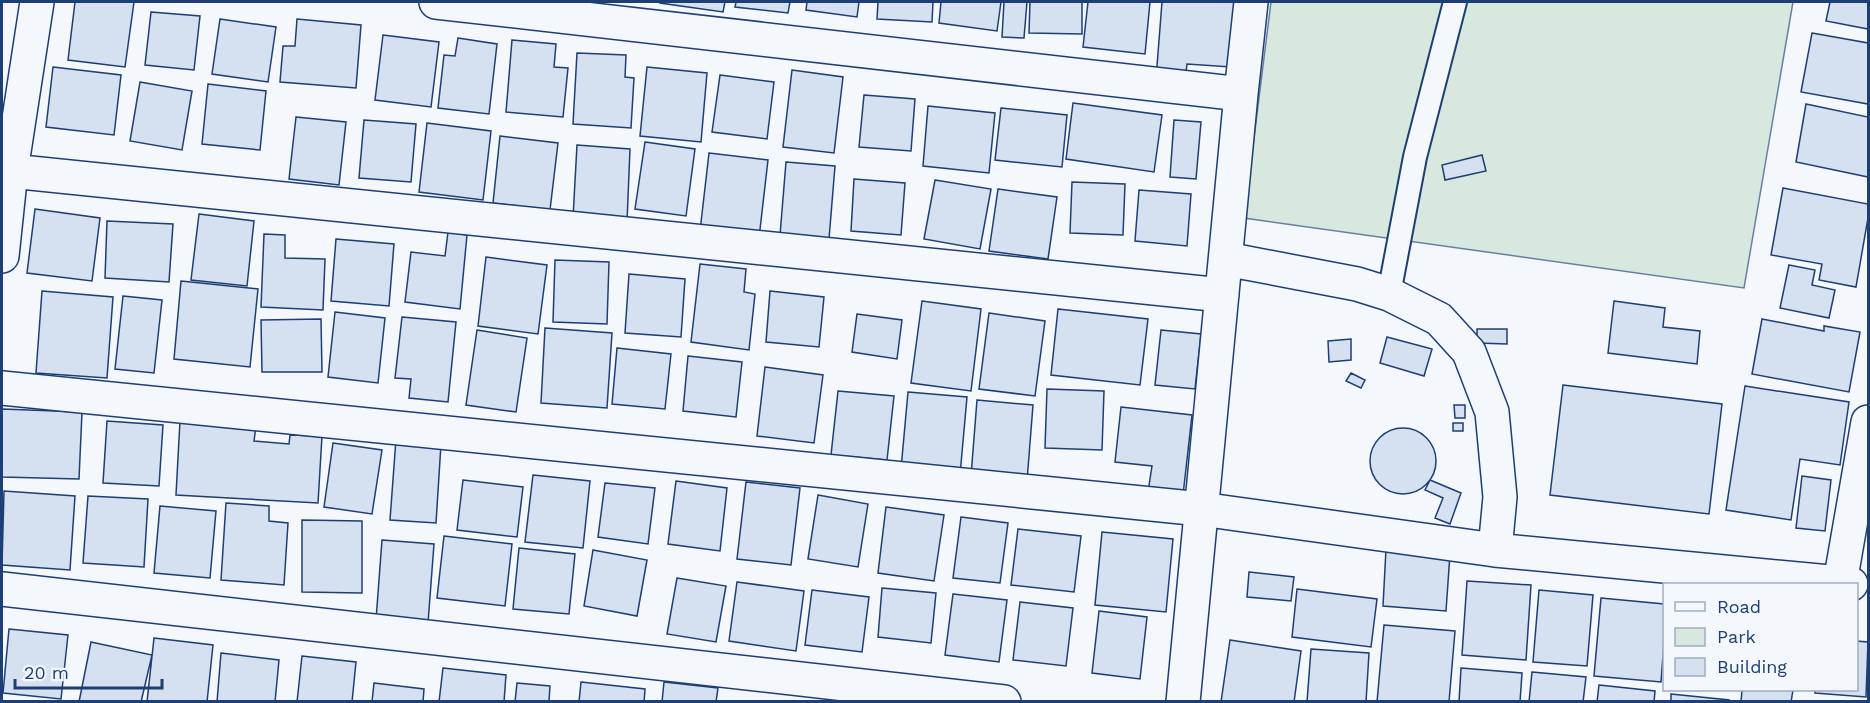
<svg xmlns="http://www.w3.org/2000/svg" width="1870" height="703" font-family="'Work Sans',sans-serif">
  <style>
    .green { fill: #d7e8df; stroke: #687fa3; stroke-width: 1.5 }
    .building { fill: #d5e0f0; stroke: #1d3f73; stroke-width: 1.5 }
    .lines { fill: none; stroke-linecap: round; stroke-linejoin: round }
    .service-casing { stroke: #1d3f73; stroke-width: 26 }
    .minor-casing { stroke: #1d3f73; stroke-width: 36 }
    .service { stroke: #f4f7fb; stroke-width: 22 }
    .minor { stroke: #f4f7fb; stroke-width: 33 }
  </style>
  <rect width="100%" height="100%" fill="#f4f7fb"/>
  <path class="green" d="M1271 2H1793L1744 288 1244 218Z"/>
  <path class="building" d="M75 2H134L125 67 68 60Z
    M660 2H725L723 12 660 3Z
    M736 2H790L788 13 735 7Z
    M807 2H859L857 17 806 10Z
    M878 2H933L932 22 877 19Z
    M941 2H1001L997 31 939 23Z
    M1004 2H1027L1024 38 1002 37Z
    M1030 2H1082V34L1029 33Z
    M1088 2H1150L1145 54 1083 47Z
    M1162 2H1236L1231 67 1187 64 1185 81 1156 79Z
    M1830 2H1868V29L1826 21Z
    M151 12 200 16 194 70 145 65Z
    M220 19 276 27 268 82 212 74Z
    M297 19 361 25 356 88 280 82 283 46H295Z
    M1812 33 1868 43V104L1801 92Z
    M383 35 439 42 431 107 375 100Z
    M458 38 497 44 489 114 438 108 444 55 455 56Z
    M512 40 556 44 554 67 568 68 563 117 506 112Z
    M577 53 626 55 625 77 634 78 631 128 573 124Z
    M53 67 121 75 114 135 46 127Z
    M647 67 707 73 701 142 640 136Z
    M792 70 843 77 834 153 783 147Z
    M720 75 774 82 767 139 712 132Z
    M140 82 192 91 182 150 130 141Z
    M208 84 266 91 260 150 202 144Z
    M864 95 915 99 911 151 859 147Z
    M1073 103 1162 115 1154 172 1066 159Z
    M1806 104 1868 117V177L1796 162Z
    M928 106 995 113 989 173 923 166Z
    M1001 108 1067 115 1062 167 995 160Z
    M296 117 346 122 339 185 289 179Z
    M364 120 416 124 411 182 359 178Z
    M1174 120 1201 122 1196 179 1170 177Z
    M427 123 491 131 483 200 419 192Z
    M500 136 558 143 550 210 493 203Z
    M645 142 695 149 686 216 635 209Z
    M577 145 630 149 627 222 573 218Z
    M709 153 768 160 759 238 700 231Z
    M1482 155 1486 171 1445 180 1442 165Z
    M786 162 835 166 829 239 780 235Z
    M854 179 905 183 901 235 851 231Z
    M935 180 991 189 980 249 924 239Z
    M1072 182 1125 184 1123 235 1070 233Z
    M1783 188 1868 204V218L1856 287 1819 280 1822 264 1771 255Z
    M998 189 1057 197 1048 259 989 251Z
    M1139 190 1191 194 1187 246 1135 241Z
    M35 209 100 218 92 281 27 273Z
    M199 214 254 221 247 286 191 280Z
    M107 221 173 224 169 282 105 278Z
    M448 232 467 235 460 309 405 302 411 252 445 256Z
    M264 234 285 235V258L325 259 323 310 261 307Z
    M336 239 394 244 389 306 331 301Z
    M486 257 547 265 538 334 478 326Z
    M555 260 609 262 607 324 553 322Z
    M700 264 746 269 744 292 755 294 749 350 691 342Z
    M1789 265 1815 270 1812 285 1835 290 1829 318 1780 308Z
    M629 274 685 279 681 337 625 333Z
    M181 281 258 289 250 367 174 359Z
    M42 291 113 297 107 378 36 373Z
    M770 291 824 297 819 347 766 342Z
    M123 296 162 300 154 373 115 369Z
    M922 301 981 309 971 391 911 383Z
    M1614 301 1665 308 1663 327 1700 331 1697 364 1608 353Z
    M1058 309 1148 319 1140 385 1051 375Z
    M335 312 385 318 378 383 328 377Z
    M989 313 1045 321 1035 396 979 389Z
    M857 314 902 320 897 359 852 352Z
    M402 317 456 322 448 402 409 398 411 379 395 378Z
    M321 319 322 372H262L261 320Z
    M1762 319 1824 331V326L1860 332 1849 392 1752 374Z
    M545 328 612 333 607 408 541 403Z
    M1477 329H1507V344L1477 343Z
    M477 330 527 338 516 412 466 405Z
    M1161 330 1201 334 1195 389 1155 385Z
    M1387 337 1432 349 1424 376 1380 363Z
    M1351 339V360L1329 362 1328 341Z
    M617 348 671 354 665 409 612 404Z
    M688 356 742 362 736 417 683 411Z
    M765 367 823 375 814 443 757 436Z
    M1351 373 1365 380 1361 388 1346 381Z
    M1563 385 1722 404 1709 514 1550 495Z
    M1745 386 1849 402 1840 465 1800 459 1791 520 1726 510Z
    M1047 389 1104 391 1102 450 1045 448Z
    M838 391 894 396 887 460 831 455Z
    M908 392 967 397 960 475 901 469Z
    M977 400 1033 405 1027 481 971 476Z
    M1454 405H1465V418H1455Z
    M1121 407 1192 415 1183 495 1148 492 1152 466 1115 462Z
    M2 409 82 412 79 479 2 477Z
    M107 421 163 425 159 486 103 483Z
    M180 421 256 426 254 441 289 444 290 435 322 436 318 503 176 495Z
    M1453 423H1463V431H1453Z
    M1370 461a33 33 0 1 1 66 0a33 33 0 1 1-66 0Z
    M396 439 441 444 436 523 390 520Z
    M333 443 382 450 372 514 324 507Z
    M533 475 590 481 583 548 525 542Z
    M1802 476 1831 480 1825 531 1796 528Z
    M463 480 523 487 517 537 457 530Z
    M1430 480 1461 493 1450 524 1435 518 1443 498 1425 490Z
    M676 481 727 488 720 551 668 544Z
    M746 482 800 488 791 565 737 559Z
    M605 483 655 488 648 544 598 537Z
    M4 491 75 496 70 570 2 565Z
    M818 495 868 504 858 567 808 559Z
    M88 496 148 499 144 567 83 563Z
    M226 503 269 506V521L288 523 284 585 221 580Z
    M160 506 216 511 210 578 154 573Z
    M886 507 944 515 934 581 878 573Z
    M961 517 1008 523 1000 583 953 578Z
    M302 520 362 521V593L302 592Z
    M1018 529 1081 536 1074 592 1011 585Z
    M1102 532 1173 539 1166 612 1095 605Z
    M444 536 512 544 505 606 437 598Z
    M382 540 434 544 428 623 376 620Z
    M519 548 575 554 569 614 513 609Z
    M1386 549 1450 554 1446 611 1383 606Z
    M593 550 647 560 637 616 584 606Z
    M1249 572 1294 577 1291 601 1247 597Z
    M677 578 726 586 716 642 667 634Z
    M1467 581 1531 585 1526 660 1462 655Z
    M737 582 804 591 796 651 729 641Z
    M882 588 936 593 931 643 878 637Z
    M1297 589 1377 599 1371 647 1292 637Z
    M812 590 869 597 862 652 805 645Z
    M1539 590 1593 595 1587 666 1533 662Z
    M953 594 1007 600 999 662 945 655Z
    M1601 598 1664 604V642L1661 682 1594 676Z
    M1020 602 1073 608 1066 666 1013 660Z
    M1099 611 1147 617 1140 679 1092 673Z
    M1384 625 1455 631 1449 702H1377Z
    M9 629 68 635 61 699 3 693Z
    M154 638 213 645 207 702H147Z
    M1230 640 1301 651 1294 702H1221Z
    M1856 641 1868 642 1866 697 1815 693V690H1856Z
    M91 642 152 655 141 702H79Z
    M1311 649 1369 653 1366 702H1307Z
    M221 653 279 660 275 702H217Z
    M302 656 356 662 352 702H297Z
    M443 668 506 675 504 702H439Z
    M1461 668 1522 673 1520 702H1459Z
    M1532 672 1586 677 1583 702H1529Z
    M581 682 645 689 644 702H579Z
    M664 682 718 688 716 702H662Z
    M374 683 424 689 423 702H372Z
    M517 683 550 686 549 701 552 702H515Z
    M1599 685 1655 691 1654 702H1597Z
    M1742 690H1793L1791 702H1741Z
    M1671 694 1729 700 1728 702H1671Z"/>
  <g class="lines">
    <g class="service-casing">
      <path id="service" d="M1389 294 1415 157 1455 2"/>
    </g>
    <g class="minor-casing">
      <path id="minor" d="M436 2 1241 94
        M11 171 1222 295
        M2 256 11 171 37 2
        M1226 259 1357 284 1389 294 1439 319 1469 352 1492 412 1500 497 1495 550
        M2 388 1201 509 1495 550 1851 584
        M1840 583 1868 422
        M2 589 1004 702
        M1183 702 1241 94 1251 2"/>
    </g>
    <use href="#service" class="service"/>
    <use href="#minor" class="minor"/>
  </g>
  <rect width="1870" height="703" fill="none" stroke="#1d3f73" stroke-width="6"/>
  <rect x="1663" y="583" width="195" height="108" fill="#f4f7fb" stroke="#9eadc5" stroke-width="1.5"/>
  <rect x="1675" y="602" width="30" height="9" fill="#f4f7fb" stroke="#9eadc5" stroke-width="1.5"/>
  <text x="1717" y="613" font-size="18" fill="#1d3f73">Road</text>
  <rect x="1675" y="628" width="30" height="18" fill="#d7e8df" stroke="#9eadc5" stroke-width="1.5"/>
  <text x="1717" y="643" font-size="18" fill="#1d3f73">Park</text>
  <rect x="1675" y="658" width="30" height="18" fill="#d5e0f0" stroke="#9eadc5" stroke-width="1.5"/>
  <text x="1717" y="673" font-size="18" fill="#1d3f73">Building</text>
  <path d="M15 679v9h147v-9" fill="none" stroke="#1d3f73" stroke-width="3"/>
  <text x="24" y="679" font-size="18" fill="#1d3f73" stroke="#f4f7fb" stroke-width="4.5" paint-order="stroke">20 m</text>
</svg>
